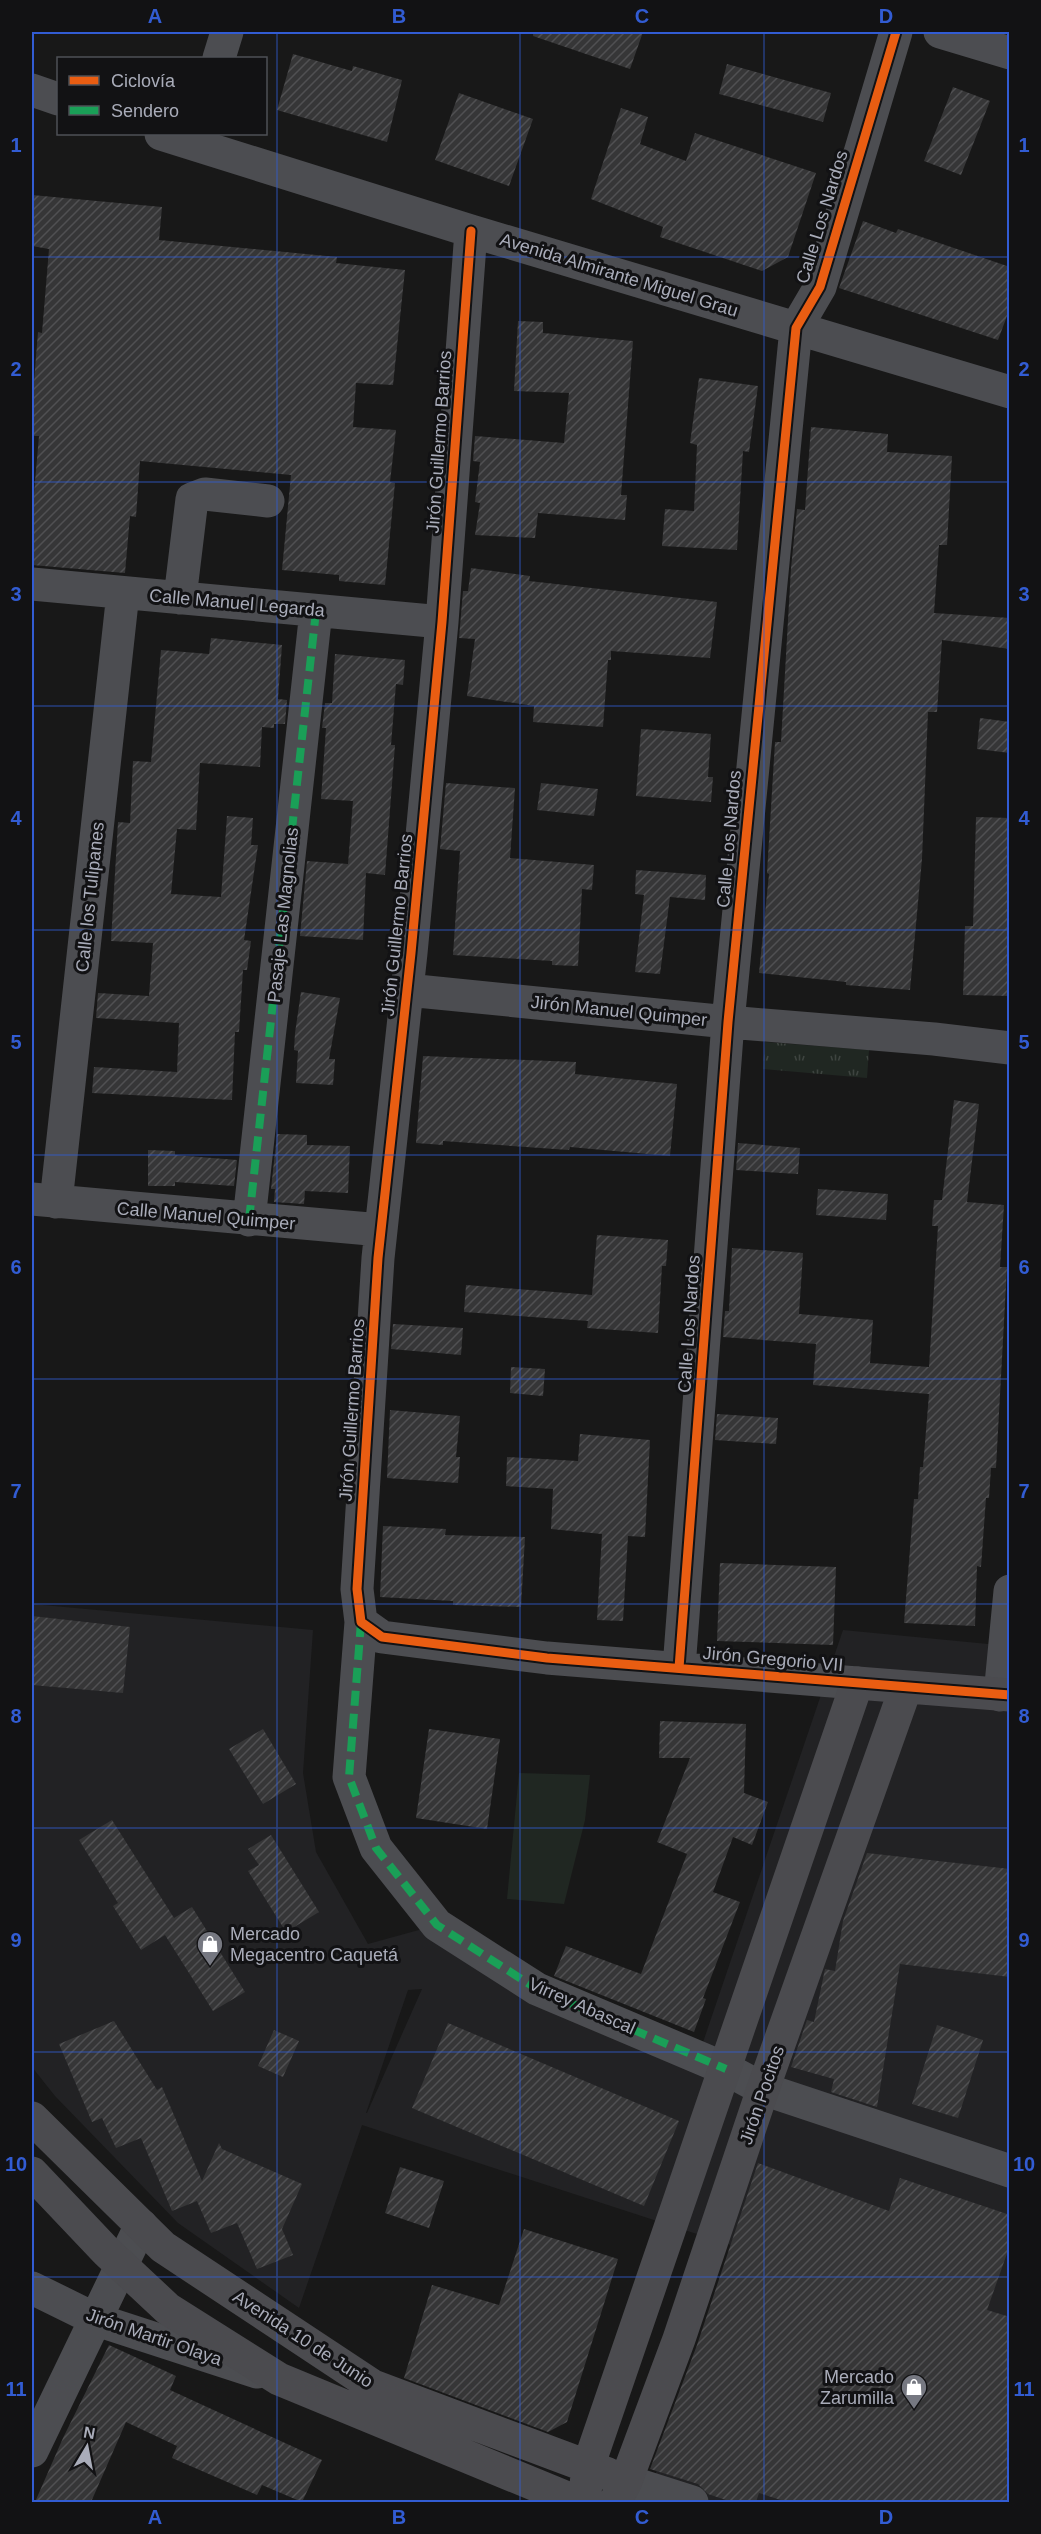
<svg xmlns="http://www.w3.org/2000/svg" width="1041" height="2534" font-family="Arial,sans-serif">
  <style>
    .built { fill: #222224; fill-rule: evenodd }
    .grass { fill: url(#grass-tufts) }
    .pitch { fill: #202722 }
    .building { fill: url(#building-hatch) }
    .lines { fill: none; stroke-linecap: round; stroke-linejoin: round }
    .street { stroke: #4c4d51; stroke-width: 33 }
    .secondary { stroke: #4b4b4f; stroke-width: 33 }
    .quiet { stroke: #1a9f57; stroke-width: 8; stroke-dasharray: 15 8; stroke-linecap: butt }
    .cycleway-casing { stroke: #121214; stroke-width: 13 }
    .cycleway { stroke: #e95d12; stroke-width: 9 }
    .grid { fill: none; stroke: #325cd3; stroke-width: 1.5; stroke-opacity: 0.55 }
    .labels { text-anchor: middle; dominant-baseline: central; stroke-width: 6; stroke-linejoin: round; paint-order: stroke }
    .street-label { font-size: 18px; fill: #a9acb9; stroke: #121214 }
    .poi-label { font-size: 18px; fill: #a9acb9; stroke: #121214; text-anchor: start }
    .neatline { fill: none; stroke: #325cd3; stroke-width: 2 }
    .grid-label { font-size: 20px; text-anchor: middle; font-weight: bold; fill: #325cd3 }
  </style>
  <defs>
    <pattern id="grass-tufts" width="24" height="20" patternUnits="userSpaceOnUse" patternTransform="scale(1.5)"><rect width="24" height="20" fill="#202722"/><path d="M3 7l-1-3M5 7V3M7 7l1-3M15 17l-1-3M17 17v-4M19 17l1-3" fill="none" stroke="#3e4440"/></pattern>
    <pattern id="building-hatch" width="6" height="6" patternUnits="userSpaceOnUse" patternTransform="scale(1.5)"><rect width="6" height="6" fill="#363637"/><path d="M-1 1l2-2M0 6l6-6M5 7l2-2" fill="none" stroke="#505052"/></pattern>
  </defs>
  <rect width="100%" height="100%" fill="#181818"/>
  <path class="built" d="M32 1604 313 1630 303 1773 316 1852 368 1944 437 1925 698 2057 843 1630 1009 1646V2502H644L746 2250 362 2125 299 2308 178 2223 55 2096 32 2067ZM422 1989 367 2113H366L408 1990Z"/>
  <path class="grass" d="M765 1042 869 1050 867 1078 763 1069Z"/>
  <path class="pitch" d="M519 1773 590 1775 585 1820 564 1904 507 1899Z"/>
  <path class="building" d="M534 32H643L630 69 533 36Z
    M293 54 352 71 353 66 402 80 387 142 277 110Z
    M727 64 831 93 823 122 719 94Z
    M953 87 990 101 961 175 924 161Z
    M459 93 533 119 509 186 435 160Z
    M621 108 648 117 640 144 686 161 695 133 816 173 788 257 762 271 660 237 663 227 591 199Z
    M32 195 162 207 159 240 337 257 336 263 405 270 393 385 356 383 353 427 396 430 390 482 395 483 385 585 339 581V575L282 570 291 475 140 461 136 517 130 516 125 573 32 565V516L39 436H32V406L38 332 42 333 49 249 32 246Z
    M863 221 896 233 898 229 1010 267V308L998 340 839 288Z
    M518 321 543 322V333L633 341 621 495H627L625 520 538 513 535 538 475 535 480 503 475 502 480 462 473 461 475 436 564 443 569 393 514 391Z
    M699 378 758 386 749 452 743 451 737 550 662 546 665 509 694 511 697 445 690 443Z
    M811 427 888 434 887 452 952 456 947 545H939L934 613 1010 618V649L942 640 937 712H928L922 859 910 990 846 985V982L759 973 769 874 767 873 775 742H781L791 568 797 509 805 510Z
    M471 568 530 576 529 581 717 602 710 658 611 651V660H608L603 727 533 722 534 706 467 696 475 639 459 638 463 591H468Z
    M211 638 282 645 278 699 287 700 285 724H274V728L262 727 260 767 200 763 196 830 177 829 171 894 221 897 227 816 253 818 251 845H258L244 940 251 941 247 970H243L239 1032H235L232 1100 92 1093 94 1067 177 1072 179 1023 96 1018 98 993 149 996 153 943 111 941 118 822 130 823 133 761 151 762 161 650 209 654Z
    M335 654 405 660 403 685 396 684 391 745H395L385 875 366 873 363 940 300 936 307 861 348 864 353 801 321 799 326 728H322L325 703H332Z
    M980 718 1010 722V753L977 749Z
    M641 729 711 734 708 777H713L711 802 636 796Z
    M446 783 515 788 510 858 594 865 592 890 582 889 578 966 552 965V961L453 955 460 851 440 849Z
    M541 783 598 789 594 816 537 810Z
    M976 817 1010 818V996L963 995 965 926H973Z
    M636 870 706 875 705 900 670 897 660 974 635 972 644 895 635 894Z
    M301 992 340 998 329 1059H335L333 1085 296 1083 298 1051 294 1050 295 1033Z
    M423 1056 576 1062 575 1074 677 1084 670 1156 570 1147 569 1150 443 1141V1145L416 1143Z
    M954 1100 979 1104 967 1202 1004 1205 1000 1267H1007L996 1468H991L989 1498H986L981 1567 977 1566 975 1626 904 1623 914 1499H918L920 1467H923L929 1394 813 1385 816 1344 723 1337 725 1311H729L732 1248 803 1253 799 1314 873 1320 870 1363 929 1367 938 1226H932L934 1200H942Z
    M277 1134 307 1135V1145L350 1146 348 1193 305 1191 304 1204 274 1202 275 1189H271Z
    M738 1143 800 1148 798 1174 736 1170Z
    M148 1150 175 1151V1155L237 1160 234 1186 175 1182V1186H148Z
    M818 1189 888 1194 886 1220 816 1215Z
    M597 1235 668 1240 666 1266H662L658 1333 587 1328 588 1321 464 1312 466 1285 592 1295Z
    M393 1324 463 1328 461 1355 391 1349Z
    M511 1367 545 1369 543 1396 510 1393Z
    M390 1410 460 1416 456 1457H460L458 1483 387 1478Z
    M717 1414 778 1418 776 1444 715 1440Z
    M580 1434 650 1440 645 1537 628 1536 623 1621 597 1620 602 1534 551 1529 553 1489 506 1486 507 1457 578 1461Z
    M383 1526 446 1529 445 1535 525 1537 521 1607 453 1605V1601L380 1597Z
    M720 1563 836 1567 833 1645 717 1641Z
    M32 1616 130 1627 123 1693 32 1685Z
    M660 1721 746 1724 744 1793 768 1802 752 1845 733 1837 713 1892 740 1902 703 1998 706 1999 694 2032 554 1976 566 1946 641 1974 687 1854 657 1842 690 1758H659Z
    M263 1729 296 1784 263 1804 229 1749Z
    M429 1729 500 1739 487 1829 416 1818Z
    M112 1820 174 1918 192 1907 245 1992 213 2011 165 1935 141 1950 113 1906 118 1903 79 1840Z
    M271 1835 319 1912 286 1932 248 1871 259 1865 248 1849Z
    M867 1853 1010 1869V1977L900 1964 877 2107 831 2092 834 2079 791 2067 807 2020 814 2022 825 1969 835 1971 843 1921Z
    M114 2021 157 2090 162 2087 202 2181 219 2143 222 2149 302 2184 282 2229 293 2255 257 2269 237 2223 211 2233 197 2201 172 2211 141 2138 116 2148 102 2118 92 2122 59 2044Z
    M448 2023 679 2121 644 2206 412 2108Z
    M937 2025 983 2040 958 2118 912 2104Z
    M274 2030 299 2041 283 2077 258 2066Z
    M758 2163 889 2211 900 2178 1010 2215V2245L987 2310 1010 2317V2502H787L759 2493 756 2502H732L708 2494 698 2484 650 2469 697 2345Z
    M400 2167 444 2181 429 2228 385 2213Z
    M524 2229 618 2259 567 2422 548 2432 404 2378 432 2285 499 2305Z
    M109 2345 176 2376 170 2390 322 2460 302 2502 262 2485 257 2495 172 2458 177 2446 126 2422 91 2502H35L63 2438Z"/>
  <g class="lines">
    <path class="street" d="M940 32 1010 53
      M219 58 227 32
      M32 90 58 99
      M161 134 471 231 1010 392
      M471 231 442 622 411 953 378 1258 357 1589 361 1622 349 1777 376 1848 437 1925 537 1989 726 2069 763 2089 1010 2171
      M32 584 442 622
      M180 598 192 499 205 494 268 501
      M407 990 728 1022 934 1039 1010 1048
      M32 1199 381 1230
      M56 1202 123 593
      M249 1220 316 611
      M361 1622 382 1637 547 1658 857 1683
      M679 1668 728 1022 796 328 820 287 896 32
      M1000 1695 1010 1591
      M32 2288 97 2320 257 2372
      M32 2451 141 2225
      M626 2481 692 2502"/>
    <path class="secondary" d="M32 2118 163 2247 373 2386 608 2474
      M32 2173 106 2251 168 2309 279 2379 577 2502
      M584 2502 588 2467 857 1683 1010 1695
      M615 2502 626 2481 679 2339 763 2089 906 1687"/>
    <path class="quiet" d="M249 1220 316 611
      M361 1622 349 1777 376 1848 437 1925 537 1989 726 2069"/>
    <g class="cycleway-casing">
      <path id="cycleway" d="M471 231 442 622 411 953 378 1258 357 1589 361 1622 382 1637 547 1658 1010 1695
        M679 1668 728 1022 796 328 820 287 896 32"/>
    </g>
    <use href="#cycleway" class="cycleway"/>
  </g>
  <path class="grid" d="M277 32V2502M520 32V2502M764 32V2502M32 257H1010M32 482H1010M32 706H1010M32 930H1010M32 1155H1010M32 1379H1010M32 1604H1010M32 1828H1010M32 2052H1010M32 2277H1010"/>
  <defs>
    <g id="shop-pin" transform="scale(1.35)"><path d="M0 17L-7.5 6A9.5 9.5 0 1 1 7.5 6Z" fill="#767881" stroke="#121214"/><path d="M-5-2.5h2.3a2.7 3.5 0 0 1 5.4 0H5L5.5 6h-11ZM-1.5-2.5h3a1.5 2.3 0 0 0-3 0Z" fill="#fff"/></g>
  </defs>
  <g fill-rule="evenodd">
    <use href="#shop-pin" x="210" y="1944"/>
    <use href="#shop-pin" x="914" y="2387"/>
  </g>
  <g class="labels">
    <g class="street-label">
      <text transform="translate(822 217) rotate(-73)">Calle Los Nardos</text>
      <text transform="translate(619 275) rotate(17)">Avenida Almirante Miguel Grau</text>
      <text transform="translate(439 442) rotate(-86)">Jirón Guillermo Barrios</text>
      <text transform="translate(237 603) rotate(5)">Calle Manuel Legarda</text>
      <text transform="translate(729 839) rotate(-85)">Calle Los Nardos</text>
      <text transform="translate(90 897) rotate(-84)">Calle los Tulipanes</text>
      <text transform="translate(283 915) rotate(-84)">Pasaje Las Magnolias</text>
      <text transform="translate(397 925) rotate(-84)">Jirón Guillermo Barrios</text>
      <text transform="translate(619 1011) rotate(6)">Jirón Manuel Quimper</text>
      <text transform="translate(206 1216) rotate(5)">Calle Manuel Quimper</text>
      <text transform="translate(689 1324) rotate(-86)">Calle Los Nardos</text>
      <text transform="translate(352 1410) rotate(-86)">Jirón Guillermo Barrios</text>
      <text transform="translate(773 1659) rotate(5)">Jirón Gregorio VII</text>
      <text transform="translate(582 2006) rotate(24)">Virrey Abascal</text>
      <text transform="translate(762 2095) rotate(-71)">Jirón Pocitos</text>
      <text transform="translate(154 2337) rotate(19)">Jirón Martir Olaya</text>
      <text transform="translate(303 2339) rotate(33)">Avenida 10 de Junio</text>
    </g>
    <g class="poi-label">
      <text x="230" y="1934">Mercado<tspan x="230" dy="21">Megacentro Caquetá</tspan></text>
      <text x="894" y="2377" text-anchor="end">Mercado<tspan x="894" dy="21">Zarumilla</tspan></text>
    </g>
  </g>
  <rect width="1041" height="2534" fill="none" stroke="#121214" stroke-width="66"/>
  <rect x="57" y="57" width="210" height="78" fill="#121214" stroke="#4e5056" stroke-width="1.5"/>
  <rect x="69" y="76" width="30" height="9" fill="#e95d12" stroke="#4e5056" stroke-width="1.5"/>
  <text x="111" y="87" font-size="18" fill="#a9acb9">Ciclovía</text>
  <rect x="69" y="106" width="30" height="9" fill="#1a9f57" stroke="#4e5056" stroke-width="1.5"/>
  <text x="111" y="117" font-size="18" fill="#a9acb9">Sendero</text>
  <g transform="translate(87 2447) rotate(10)" stroke="#121214" stroke-width="4.5" paint-order="stroke">
  <path d="M0-4.5L10 22L0 15L-10 22Z" fill="#a9acb9"/>
  <text y="-9" font-size="16" font-weight="bold" text-anchor="middle" fill="#a9acb9">N</text>
  </g>
  <rect x="33" y="33" width="975" height="2468" class="neatline"/>
  <g class="grid-label">
    <text x="155" y="23">A</text>
    <text x="399" y="23">B</text>
    <text x="642" y="23">C</text>
    <text x="886" y="23">D</text>
    <text x="16" y="152">1</text>
    <text x="1024" y="152">1</text>
    <text x="16" y="376">2</text>
    <text x="1024" y="376">2</text>
    <text x="16" y="601">3</text>
    <text x="1024" y="601">3</text>
    <text x="16" y="825">4</text>
    <text x="1024" y="825">4</text>
    <text x="16" y="1049">5</text>
    <text x="1024" y="1049">5</text>
    <text x="16" y="1274">6</text>
    <text x="1024" y="1274">6</text>
    <text x="16" y="1498">7</text>
    <text x="1024" y="1498">7</text>
    <text x="16" y="1723">8</text>
    <text x="1024" y="1723">8</text>
    <text x="16" y="1947">9</text>
    <text x="1024" y="1947">9</text>
    <text x="16" y="2171">10</text>
    <text x="1024" y="2171">10</text>
    <text x="16" y="2396">11</text>
    <text x="1024" y="2396">11</text>
    <text x="155" y="2524">A</text>
    <text x="399" y="2524">B</text>
    <text x="642" y="2524">C</text>
    <text x="886" y="2524">D</text>
  </g>
</svg>
